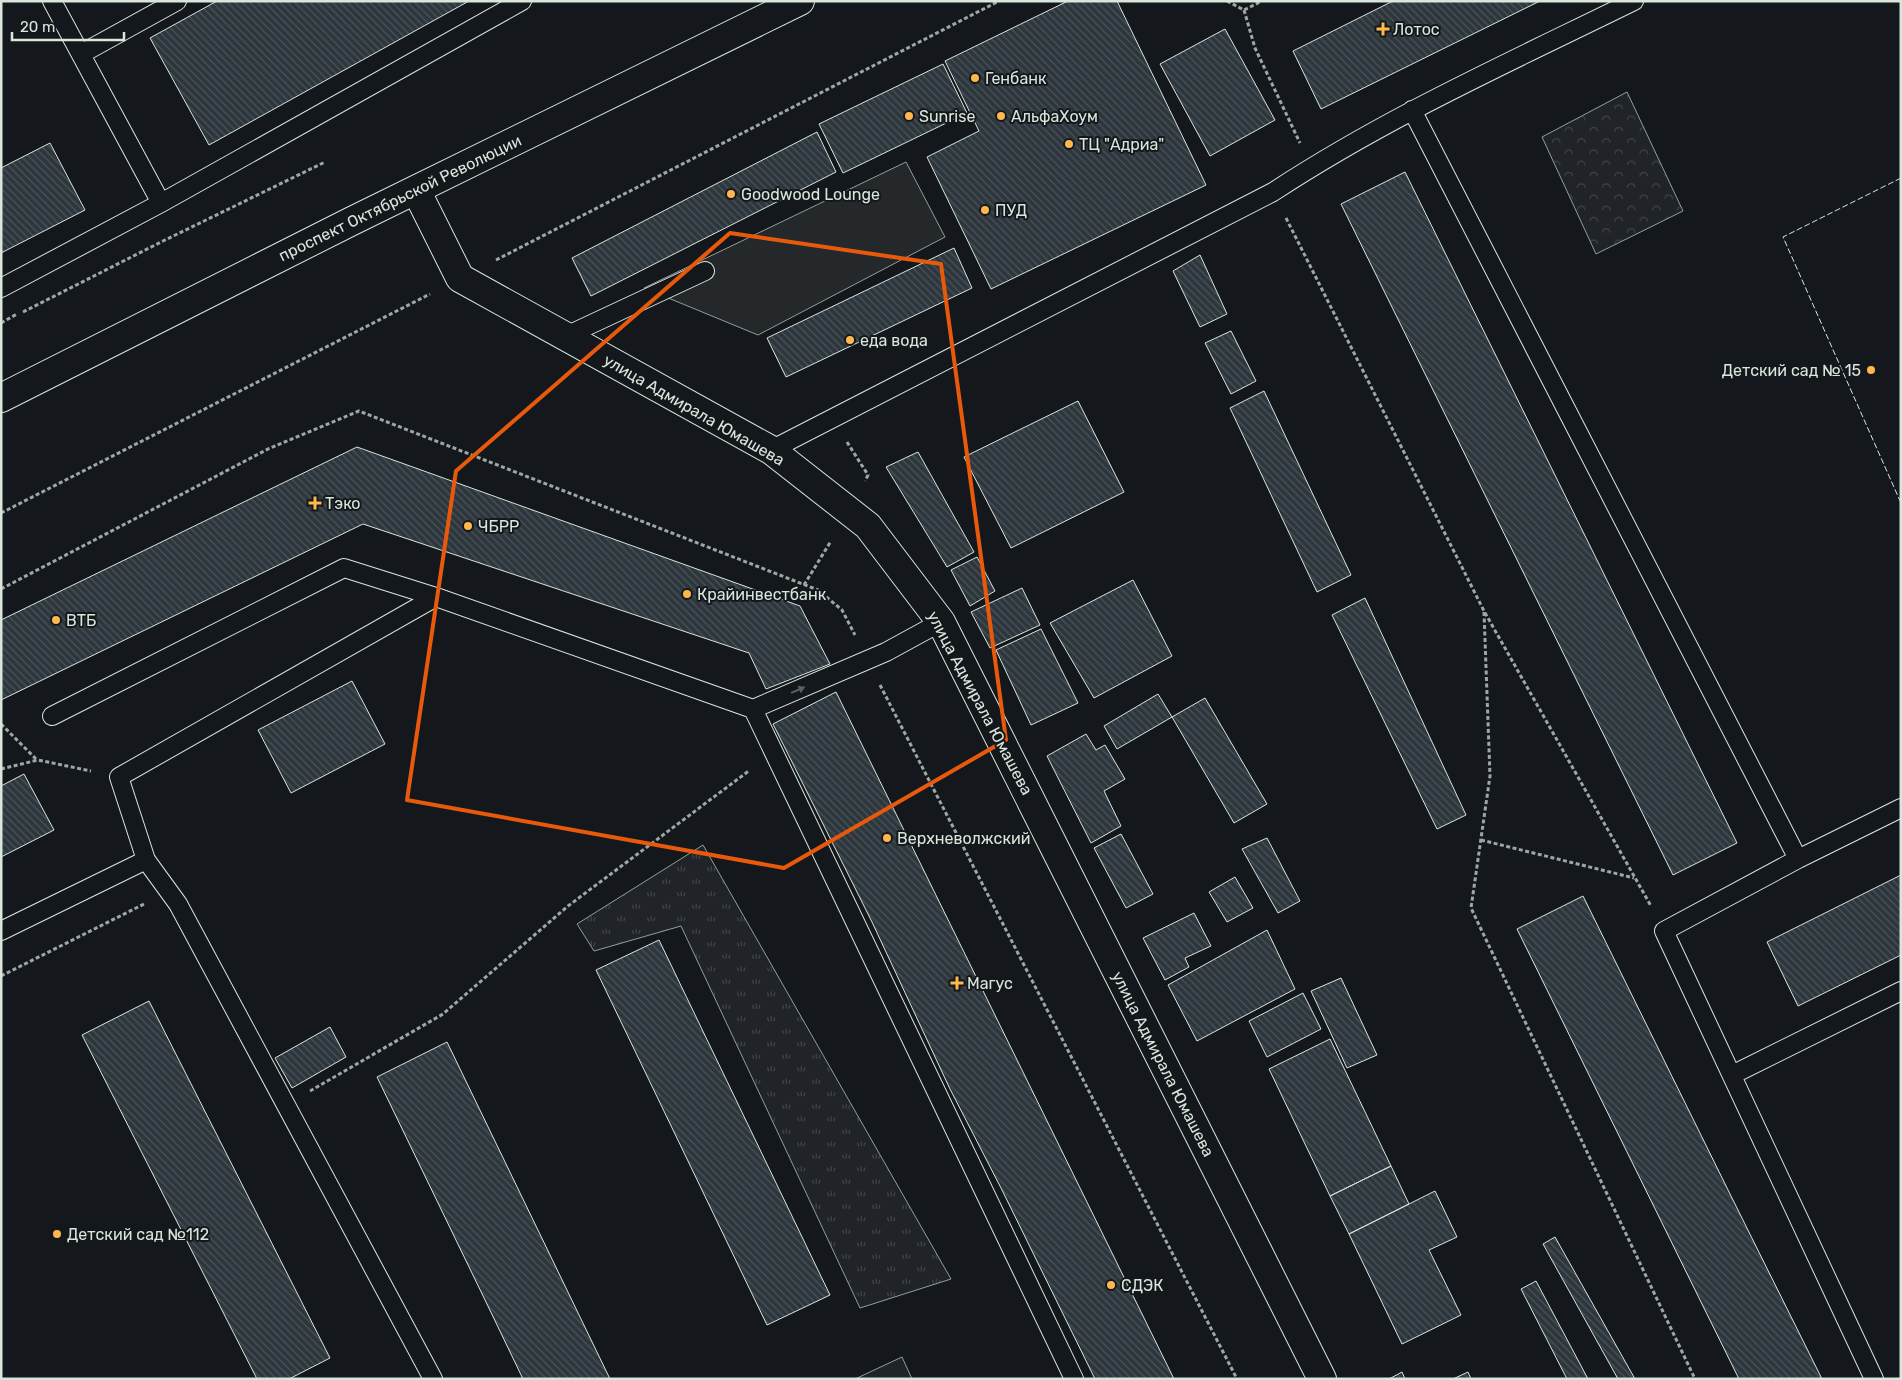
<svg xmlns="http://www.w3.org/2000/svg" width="1902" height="1380" font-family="Rubik,sans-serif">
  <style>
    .grass { fill: url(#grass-tufts); stroke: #939e99 }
    .park { fill: url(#park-crowns); stroke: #939e99 }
    .pitch { fill: #202428; stroke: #939e99 }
    .parking { fill: #24282b; stroke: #939e99 }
    .building { fill: url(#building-back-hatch); stroke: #d8e6dc }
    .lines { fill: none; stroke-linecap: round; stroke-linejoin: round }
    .lane-casing { stroke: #d8e6dc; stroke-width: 20 }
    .street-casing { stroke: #d8e6dc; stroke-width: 30 }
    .primary-casing { stroke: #d8e6dc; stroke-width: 30 }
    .path { stroke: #9da8a2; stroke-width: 3; stroke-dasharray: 4 2.5; stroke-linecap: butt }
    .lane { stroke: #14181c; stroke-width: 18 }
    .street { stroke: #14181c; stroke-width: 28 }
    .primary { stroke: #14181c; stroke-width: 28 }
    .fence { stroke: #d8e6dc; stroke-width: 1; stroke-dasharray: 6 2.5; stroke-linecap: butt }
    .oneway { fill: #59605f }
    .marked { fill: none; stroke: #e8590c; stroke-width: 4; stroke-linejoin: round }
    .poi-dot { fill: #ffb74d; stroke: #14181c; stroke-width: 2 }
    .labels { text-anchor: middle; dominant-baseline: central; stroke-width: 4; stroke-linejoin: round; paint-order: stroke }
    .poi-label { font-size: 16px; fill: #d8e6dc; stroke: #14181c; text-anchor: start }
    .street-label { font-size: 16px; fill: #d8e6dc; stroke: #14181c }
  </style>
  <defs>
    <pattern id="grass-tufts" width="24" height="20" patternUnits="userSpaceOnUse" patternTransform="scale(1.25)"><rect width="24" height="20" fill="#202428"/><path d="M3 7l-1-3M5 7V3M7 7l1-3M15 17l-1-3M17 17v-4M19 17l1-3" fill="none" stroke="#404447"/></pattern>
    <pattern id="park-crowns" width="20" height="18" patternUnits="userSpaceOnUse" patternTransform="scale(1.25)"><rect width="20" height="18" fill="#202428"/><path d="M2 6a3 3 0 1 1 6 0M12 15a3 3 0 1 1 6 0" fill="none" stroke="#404447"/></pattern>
    <pattern id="building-back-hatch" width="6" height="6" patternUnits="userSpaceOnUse" patternTransform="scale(1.25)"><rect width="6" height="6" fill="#2c363c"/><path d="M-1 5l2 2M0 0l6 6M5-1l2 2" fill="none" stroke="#4a5358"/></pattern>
  </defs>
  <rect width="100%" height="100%" fill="#14181c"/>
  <path class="grass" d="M703 845 951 1279 860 1308 681 926 594 951 577 924Z"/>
  <path class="park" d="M1627 92 1683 211 1596 254 1542 137Z"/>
  <path class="pitch" d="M902 1357 912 1379H855Z"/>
  <path class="parking" d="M906 162 945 237 758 335 644 288Z"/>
  <path class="building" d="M217 1H469L209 145 150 38Z
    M1068 1H1117L1206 185 991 289 927 157 979 131 945 61Z
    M1393 1H1540L1321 109 1293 51Z
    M1225 29 1275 120 1210 156 1160 64Z
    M943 64 967 113 843 173 819 124Z
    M817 132 836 172 591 296 572 258Z
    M50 143 85 210 1 253V168Z
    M1405 172 1737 843 1673 875 1341 204Z
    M954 248 972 288 786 377 767 338Z
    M1200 255 1227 314 1200 327 1173 271Z
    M1231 331 1256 381 1231 394 1205 343Z
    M1264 391 1351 575 1317 592 1230 408Z
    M1078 401 1124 492 1011 548 964 457Z
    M357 447 800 606 830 664 766 689 749 653 363 524 1 700V620Z
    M918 452 974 552 947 567 886 467Z
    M977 557 995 591 970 606 951 570Z
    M1133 580 1172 656 1094 698 1050 623Z
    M1022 588 1040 625 990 648 971 612Z
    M1365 598 1466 815 1437 829 1332 615Z
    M1041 629 1078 703 1031 725 996 650Z
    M352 681 385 744 291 793 258 730Z
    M836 692 1174 1379H1095L1002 1190 950 1089 872 922 773 724Z
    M1158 694 1172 717 1117 749 1104 726Z
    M1205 698 1267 804 1234 823 1172 717Z
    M1086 734 1096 750 1105 745 1125 779 1104 791 1121 826 1091 843 1047 756Z
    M24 774 54 830 1 857V786Z
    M1121 834 1153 894 1126 908 1094 848Z
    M1267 838 1300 901 1278 913 1242 849Z
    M1901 875V955L1798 1006 1767 942Z
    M1235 877 1253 908 1227 922 1209 892Z
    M1583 896 1731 1196 1822 1379H1739L1517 929Z
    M1194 913 1211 946 1185 958 1189 967 1165 980 1143 938Z
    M1267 930 1295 989 1197 1041 1168 985Z
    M659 940 830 1295 767 1325 596 970Z
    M1341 978 1377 1055 1347 1068 1311 991Z
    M1303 993 1321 1029 1267 1057 1249 1021Z
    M149 1001 330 1358 289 1379H257L82 1035Z
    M330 1027 346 1057 292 1088 275 1058Z
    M1330 1039 1391 1166 1330 1196 1269 1069Z
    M447 1042 610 1379H523L486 1302 377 1077Z
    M1391 1166 1409 1204 1349 1234 1330 1196Z
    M1435 1191 1457 1237 1429 1250 1461 1315 1402 1344 1349 1234Z
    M1555 1237 1635 1379H1618L1543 1244Z
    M1536 1281 1588 1379H1567L1521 1289Z
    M1402 1372 1405 1379H1389Z
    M1468 1372 1471 1379H1453Z"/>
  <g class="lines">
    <g class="lane-casing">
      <path id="lane" d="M52 1 161 203
        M81 54 177 1
        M1412 110 1798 859 1664 931 1874 1379
        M1 288 161 203 522 1
        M566 336 705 271
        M771 450 1273 192C1387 117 1512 61 1634 1
        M753 709 1074 1379
        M52 716 344 568 436 597
        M1798 859 1901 808
        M1 931 146 860
        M1732 1075 1901 991
        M433 1379 178 904 146 860 119 777 436 597 753 709 886 652 941 622"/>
    </g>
    <g class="street-casing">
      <path id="street" d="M416 190 460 278 771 450 868 526 941 622 1322 1379"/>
    </g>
    <g class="primary-casing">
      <path id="primary" d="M1 398 352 221 800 1"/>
    </g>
    <path class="path" d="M1227 1 1244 10 1262 1
      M1244 10 1255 48 1300 143
      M1286 218 1484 611 1651 906
      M496 260 999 1
      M23 312 163 241 325 162
      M1 323 17 314
      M847 442 868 475 865 481
      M1 513 430 294
      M804 585 831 541
      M1 589 268 449 359 411 818 590 842 610 855 635
      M1484 612 1490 776 1471 908 1695 1379
      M880 685 1237 1379
      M1 724 37 760
      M1 769 38 760 91 771
      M1481 840 1634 878
      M1 976 144 904
      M310 1091 443 1014 568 906 750 770"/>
    <use href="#lane" class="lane"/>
    <use href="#street" class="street"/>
    <use href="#primary" class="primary"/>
    <path class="fence" d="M1901 178 1783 237 1901 503"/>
  </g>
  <defs><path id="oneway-solid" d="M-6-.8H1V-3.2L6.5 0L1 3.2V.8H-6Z" transform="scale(1.25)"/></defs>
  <use class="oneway" href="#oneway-solid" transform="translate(798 690) rotate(-23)"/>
  <path class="marked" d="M730 233 941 264 1006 740 784 868 407 800 456 471Z"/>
  <g class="poi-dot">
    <path d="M1380.5 21.5h5v5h5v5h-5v5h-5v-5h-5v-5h5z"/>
    <circle cx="975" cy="78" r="5"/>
    <circle cx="909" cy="116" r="5"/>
    <circle cx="1001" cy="116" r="5"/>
    <circle cx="1069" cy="144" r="5"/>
    <circle cx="731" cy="194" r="5"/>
    <circle cx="985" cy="210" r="5"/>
    <circle cx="850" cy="340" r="5"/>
    <circle cx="1871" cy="370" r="5"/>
    <path d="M312.5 495.5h5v5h5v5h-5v5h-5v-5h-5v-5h5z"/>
    <circle cx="468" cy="526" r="5"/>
    <circle cx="687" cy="594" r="5"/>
    <circle cx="56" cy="620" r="5"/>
    <circle cx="887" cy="838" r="5"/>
    <path d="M954.5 975.5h5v5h5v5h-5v5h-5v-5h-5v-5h5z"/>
    <circle cx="57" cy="1234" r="5"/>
    <circle cx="1111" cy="1285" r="5"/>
  </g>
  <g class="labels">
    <g class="poi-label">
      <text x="1393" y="29">Лотос</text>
      <text x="985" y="78">Генбанк</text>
      <text x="919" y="116">Sunrise</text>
      <text x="1011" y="116">АльфаХоум</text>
      <text x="1079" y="144">ТЦ "Адриа"</text>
      <text x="741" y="194">Goodwood Lounge</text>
      <text x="995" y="210">ПУД</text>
      <text x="860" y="340">еда вода</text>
      <text x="1861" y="370" text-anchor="end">Детский сад № 15</text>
      <text x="325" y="503">Тэко</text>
      <text x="478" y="526">ЧБРР</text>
      <text x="697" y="594">Крайинвестбанк</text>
      <text x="66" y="620">ВТБ</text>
      <text x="897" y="838">Верхневолжский</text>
      <text x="967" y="983">Магус</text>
      <text x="67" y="1234">Детский сад №112</text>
      <text x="1121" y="1285">СДЭК</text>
    </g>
    <g class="street-label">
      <text transform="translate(400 198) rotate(-26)">проспект Октябрьской Революции</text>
      <text transform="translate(694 410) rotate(30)">улица Адмирала Юмашева</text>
      <text transform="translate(980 703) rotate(62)">улица Адмирала Юмашева</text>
      <text transform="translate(1163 1064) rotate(63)">улица Адмирала Юмашева</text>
    </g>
  </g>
  <rect width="1902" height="1380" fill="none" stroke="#d8e6dc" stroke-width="5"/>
  <path d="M12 32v8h112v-8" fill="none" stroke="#d8e6dc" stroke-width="2.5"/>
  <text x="20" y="32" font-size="15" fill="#d8e6dc" stroke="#14181c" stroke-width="4" paint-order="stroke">20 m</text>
</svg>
